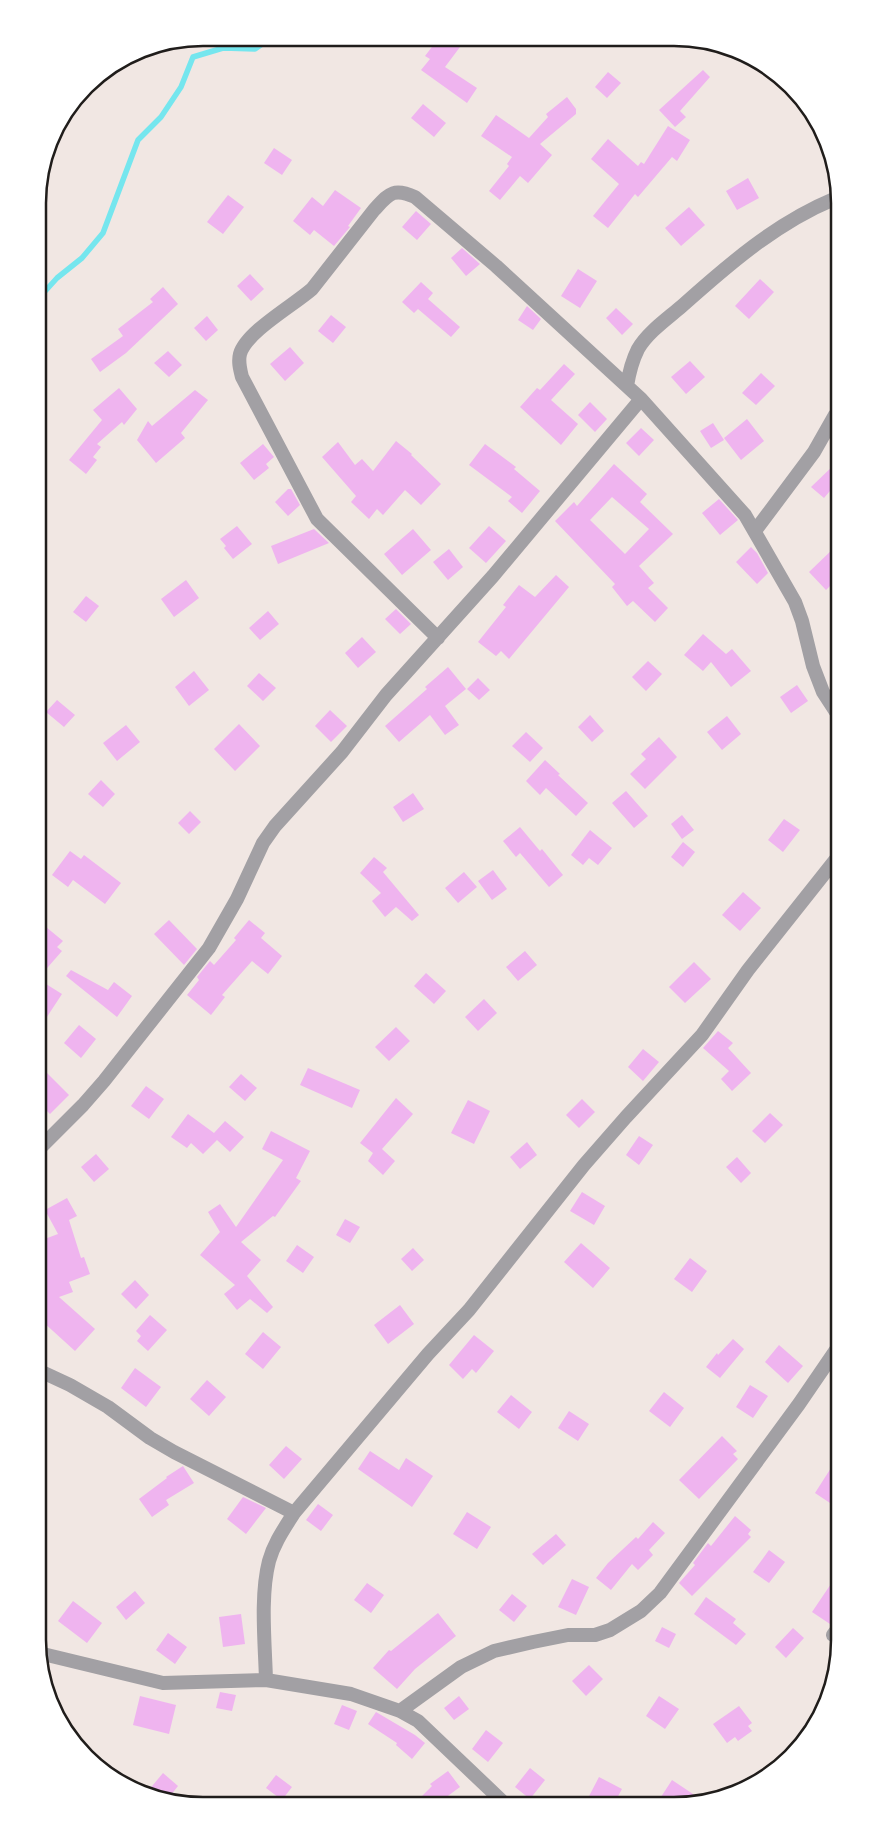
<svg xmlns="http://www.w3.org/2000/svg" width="877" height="1843" font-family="'DM Sans',sans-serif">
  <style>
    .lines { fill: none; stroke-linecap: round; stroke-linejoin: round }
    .stream { stroke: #75e6ee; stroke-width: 5.5 }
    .building { fill: #efb4ef; fill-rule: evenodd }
    .minor { stroke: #a2a0a4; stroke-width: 14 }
    .rim { fill: none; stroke: #201d1b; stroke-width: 2.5 }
  </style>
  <rect width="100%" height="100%" fill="#f1e7e3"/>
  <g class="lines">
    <path class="stream" d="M38 299 57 278 82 258 103 233 138 140 161 117 181 87 193 57 223 48 255 49 271 38"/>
  </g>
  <path class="building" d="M438 39H466L445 67 477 88 467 103 421 70 430 59 425 56Z
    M703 70 710 77 680 111 686 117 675 127 659 110Z
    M608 72 621 83 607 98 595 87Z
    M567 97 576 109V114L540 144 552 155 528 183 520 176 500 200 489 191 509 166 507 164 512 157 481 136 496 115 529 138 548 117 546 114Z
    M423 104 446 123 434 137 411 118Z
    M668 126 690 140 677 161 672 157 638 197 635 194 608 228 593 216 619 184 591 159 608 139 638 166 641 162 644 164Z
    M274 148 292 160 282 175 264 163Z
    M748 178 759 198 737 210 726 191Z
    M335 190 361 208 348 226 350 227 334 246 314 230 310 235 293 221 312 197 323 206Z
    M228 195 244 207 223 234 207 222Z
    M689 207 705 225 681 246 665 228Z
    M416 211 431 224 417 240 402 227Z
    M462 248 480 264 466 276 451 258Z
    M578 269 597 281 580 308 561 296Z
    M250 274 264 289 251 301 237 286Z
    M760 279 774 292 749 319 735 306Z
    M421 282 433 293 428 299 460 327 451 337 418 309 414 313 402 302Z
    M163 287 178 304 126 353 100 372 91 359 123 336 118 329 153 302 150 299Z
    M527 306 541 319 533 330 518 320Z
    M616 308 633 324 622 335 606 318Z
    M331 315 346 327 333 343 318 331Z
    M207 316 218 330 206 341 194 328Z
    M290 347 304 363 285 381 270 364Z
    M168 351 182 365 169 377 154 363Z
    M690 361 705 377 686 394 671 377Z
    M564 364 575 374 551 400 578 424 561 445 520 407 537 388 540 390Z
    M761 373 775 386 756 405 742 393Z
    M119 388 137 409 124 425 122 422 97 444 101 447 93 457 97 460 86 474 69 460 102 420 93 410Z
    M195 390 208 400 181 433 185 438 156 463 137 440 148 421 152 426Z
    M590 402 607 419 595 432 578 415Z
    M747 419 764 441 741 460 724 438Z
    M713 423 724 440 711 448 700 431Z
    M641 428 654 440 639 456 626 443Z
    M396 441 412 454 411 455 441 484 421 505 405 490 383 515 377 509 369 519 351 502 356 496 322 457 338 442 355 465 362 459 373 471Z
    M263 444 274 457 266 464 269 468 254 480 240 463Z
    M485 444 516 467 514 469 540 491 522 513 508 501 512 497 469 465Z
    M614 464 647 494 640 502 673 534 639 566 654 583 648 588 668 608 655 622 633 601 627 606 612 587 615 584 555 521 574 502 577 506ZM612 497 649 529 625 554 590 520Z
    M835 464V485L824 498 811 487Z
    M288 489H291L300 505 288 516 275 502Z
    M719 499 738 520 720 535 702 513Z
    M237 526 252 544 233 559 224 548 226 546 220 539Z
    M489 526 506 541 486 563 469 548Z
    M314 529 329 543 278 564 271 546Z
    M413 529 431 550 402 575 384 554Z
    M751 547 757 553 768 573 757 584 736 562Z
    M835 547V581L826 590 809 572Z
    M449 549 463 567 448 580 433 562Z
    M556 575 569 587 509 659 501 651 496 656 478 642 506 607 503 605 519 585 535 597Z
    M186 580 199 598 174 617 161 599Z
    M86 596 99 606 86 622 73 612Z
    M396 609 411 624 400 634 385 619Z
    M268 611 279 624 260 640 249 628Z
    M703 634 726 654 732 649 751 671 731 687 711 662 703 671 684 655Z
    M362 637 376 652 358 668 345 653Z
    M648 661 662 674 646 691 632 677Z
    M448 667 466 689 445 706 459 725 445 735 430 715 399 742 385 726 427 689 425 687Z
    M194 671 209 690 189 706 175 687Z
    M259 673 276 688 263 701 247 686Z
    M478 678 490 690 479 700 467 689Z
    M797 685 808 701 791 713 780 697Z
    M57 700 75 715 64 727 46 712Z
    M330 710 347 726 331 742 315 726Z
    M590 715 604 731 592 742 578 727Z
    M727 716 741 734 722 750 707 732Z
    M239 724 260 746 235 771 214 749Z
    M126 725 140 742 117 761 103 743Z
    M526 732 543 748 530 762 512 746Z
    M659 737 677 757 645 789 630 774 646 759 641 754Z
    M545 760 560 774 558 775 588 803 576 816 546 788 540 795 526 781Z
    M101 780 115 794 103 807 88 794Z
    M626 791 648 816 634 828 612 803Z
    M413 793 424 809 403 822 393 807Z
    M190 811 201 822 189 834 178 823Z
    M682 815 694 830 682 839 671 824Z
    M784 819 800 830 783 852 768 840Z
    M520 827 540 851 542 849 563 875 549 887 520 853 516 857 503 841Z
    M590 830 612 848 598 865 589 858 583 865 571 855Z
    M683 842 695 852 683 867 671 857Z
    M70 851 81 859 84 855 121 883 105 904 73 880 68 887 52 875Z
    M374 857 387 868 383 872 419 915 412 921 396 907 385 917 372 901 381 893 360 873Z
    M493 870 507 889 492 900 478 881Z
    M464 872 477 887 458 903 445 888Z
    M743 892 761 908 740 931 722 915Z
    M169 920 197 949 184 965 154 934Z
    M249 920 265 933 261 938 282 956 268 974 252 961 222 995 225 997 211 1015 187 995 199 980 197 977 210 961 214 965 236 940 234 938Z
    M40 922 63 941 57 947 62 951 41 975Z
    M525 951 537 965 518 981 506 967Z
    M694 962 711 979 685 1003 669 987Z
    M71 970 108 990 114 982 132 996 117 1017 66 976Z
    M426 973 446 991 434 1004 414 986Z
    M46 984 62 994 41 1026V992Z
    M484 999 497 1013 478 1031 465 1017Z
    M79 1025 96 1039 81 1058 64 1043Z
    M396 1027 410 1041 389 1061 375 1047Z
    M718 1031 733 1043 728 1048 751 1073 732 1091 721 1079 729 1071 703 1048Z
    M643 1049 659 1062 643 1081 628 1067Z
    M41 1067 69 1095 50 1114 41 1105Z
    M308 1068 360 1090 352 1108 300 1085Z
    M241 1074 257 1088 245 1101 229 1087Z
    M146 1086 164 1099 149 1119 131 1106Z
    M396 1098 413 1114 382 1149 395 1161 383 1175 368 1161 373 1153 360 1143Z
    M582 1099 595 1112 579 1128 566 1115Z
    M468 1100 490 1111 474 1144 451 1133Z
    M770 1113 783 1125 765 1143 752 1131Z
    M188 1114 214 1133 225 1121 244 1137 230 1152 217 1140 203 1154 191 1143 187 1148 171 1137Z
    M271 1131 310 1151 296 1178 301 1181 275 1217 273 1216 241 1242 261 1260 247 1276 273 1307 267 1313 250 1299 237 1310 224 1294 235 1285 200 1255 220 1232 208 1212 220 1204 236 1227 283 1160 262 1149Z
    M639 1136 653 1145 639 1165 626 1155Z
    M527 1142 537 1155 520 1169 510 1157Z
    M96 1154 109 1169 94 1182 81 1167Z
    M737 1157 751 1173 741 1183 726 1167Z
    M582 1192 605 1206 594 1225 570 1211Z
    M67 1198 77 1216 69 1220 81 1258 84 1257 90 1274 69 1282 73 1292 59 1297 95 1329 75 1351 42 1321V1240L58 1234 45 1210Z
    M345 1219 360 1227 350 1243 336 1235Z
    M581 1243 610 1268 593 1288 564 1262Z
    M297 1245 314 1257 303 1273 286 1261Z
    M413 1248 424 1260 412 1271 401 1259Z
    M690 1258 707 1271 692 1292 674 1279Z
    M135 1280 149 1295 136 1309 121 1294Z
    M400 1305 414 1324 388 1344 374 1325Z
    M150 1315 167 1330 148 1351 137 1341 141 1336 136 1331Z
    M263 1332 281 1347 263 1369 245 1354Z
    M474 1335 494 1351 476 1373 472 1369 463 1379 449 1365Z
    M733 1339 744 1349 720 1378 706 1367 717 1353 718 1355Z
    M779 1345 803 1366 788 1383 765 1362Z
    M135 1368 161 1387 146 1407 121 1388Z
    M207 1380 226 1397 209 1416 190 1399Z
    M750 1385 768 1396 753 1418 736 1407Z
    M664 1392 684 1408 670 1427 649 1411Z
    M511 1395 532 1412 519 1429 497 1412Z
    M569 1411 589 1424 578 1441 558 1428Z
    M722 1436 737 1451 733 1454 738 1459 699 1499 679 1480Z
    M286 1446 302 1459 284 1479 269 1465Z
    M370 1451 399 1470 406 1458 433 1476 412 1507 358 1469Z
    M838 1457 839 1483V1509L815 1493Z
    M183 1466 194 1483 166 1500 169 1505 152 1517 139 1499 167 1478 166 1477Z
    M243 1497 266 1508 246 1534 227 1519Z
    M318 1504 333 1515 321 1531 306 1520Z
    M467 1512 491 1527 477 1549 453 1534Z
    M735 1516 751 1530 748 1534 751 1537 692 1596 679 1583 695 1565 693 1563 708 1543 711 1546Z
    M653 1522 665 1533 649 1550 653 1555 638 1570 632 1564 611 1590 596 1578 608 1563 636 1537 638 1539Z
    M556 1534 566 1545 543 1565 532 1554Z
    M769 1550 785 1562 769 1583 753 1572Z
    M839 1572V1615L830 1624 812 1612Z
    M572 1579 589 1587 576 1615 558 1607Z
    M367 1583 384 1595 371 1613 354 1600Z
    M135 1591 145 1603 126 1620 116 1607Z
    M512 1594 527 1606 514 1622 499 1610Z
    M706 1597 736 1619 733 1623 746 1634 736 1645 694 1614Z
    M73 1601 102 1623 87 1643 58 1621Z
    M438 1613 456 1636 415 1669 397 1689 373 1668 389 1650 391 1651Z
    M241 1614 245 1644 223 1647 219 1617Z
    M662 1627 676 1634 669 1648 655 1641Z
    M793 1628 804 1638 786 1658 775 1647Z
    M168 1633 187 1647 175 1664 156 1650Z
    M589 1665 603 1679 586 1696 572 1681Z
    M220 1692 236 1695 232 1711 216 1708Z
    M140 1696 176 1705 169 1734 133 1725Z
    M459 1696 469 1709 454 1720 444 1708Z
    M659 1696 679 1709 665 1729 646 1716Z
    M342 1705 357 1711 349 1730 334 1724Z
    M739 1706 752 1723 748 1726 752 1731 738 1741 735 1737 727 1743 713 1724Z
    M376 1712 415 1735 425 1743 412 1759 396 1745 397 1743 368 1724Z
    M486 1730 503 1743 488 1762 472 1749Z
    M530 1768 545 1780 530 1799 515 1787Z
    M448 1771 460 1787 441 1801H417L432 1786 430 1784Z
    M163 1773 178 1786 167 1800 148 1791Z
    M276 1775 292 1787 282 1800 266 1788Z
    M599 1777 622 1789 616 1800H587Z
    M672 1780 702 1800H659Z"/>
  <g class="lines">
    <path class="minor" d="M627 386C629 373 632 361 638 349 648 332 667 319 682 306 728 265 776 223 834 199
      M755 531 814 452 835 415
      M438 638 317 519 242 377C240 369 238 362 240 354 246 332 294 305 312 289L374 210C389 194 393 187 415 197L496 266 641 399 745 515 795 602 802 621 813 666 823 692 836 712
      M41 1147 83 1105 104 1081 209 948 237 899 263 843 275 826 342 752 386 695 493 576 641 399
      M42 1372 70 1385 108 1407 150 1438 174 1452 294 1513
      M839 1627 833 1635 839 1639
      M43 1654 163 1683 266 1680 351 1694 400 1711 418 1721 502 1801
      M266 1680C265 1643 260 1596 269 1561 274 1543 284 1529 294 1513L428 1354 469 1310 584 1165 626 1117 702 1035 748 970 836 859
      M400 1711 461 1667 494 1651 533 1642 568 1635H595L610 1630 641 1611 660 1593 799 1404 838 1347"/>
  </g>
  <path d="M0 0H877V1843H0ZM203 46H674A157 157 0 0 1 831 203V1640A157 157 0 0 1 674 1797H203A157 157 0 0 1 46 1640V203A157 157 0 0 1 203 46Z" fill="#fff" fill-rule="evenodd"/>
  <path class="rim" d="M203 46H674A157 157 0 0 1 831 203V1640A157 157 0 0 1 674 1797H203A157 157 0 0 1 46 1640V203A157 157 0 0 1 203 46Z"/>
</svg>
